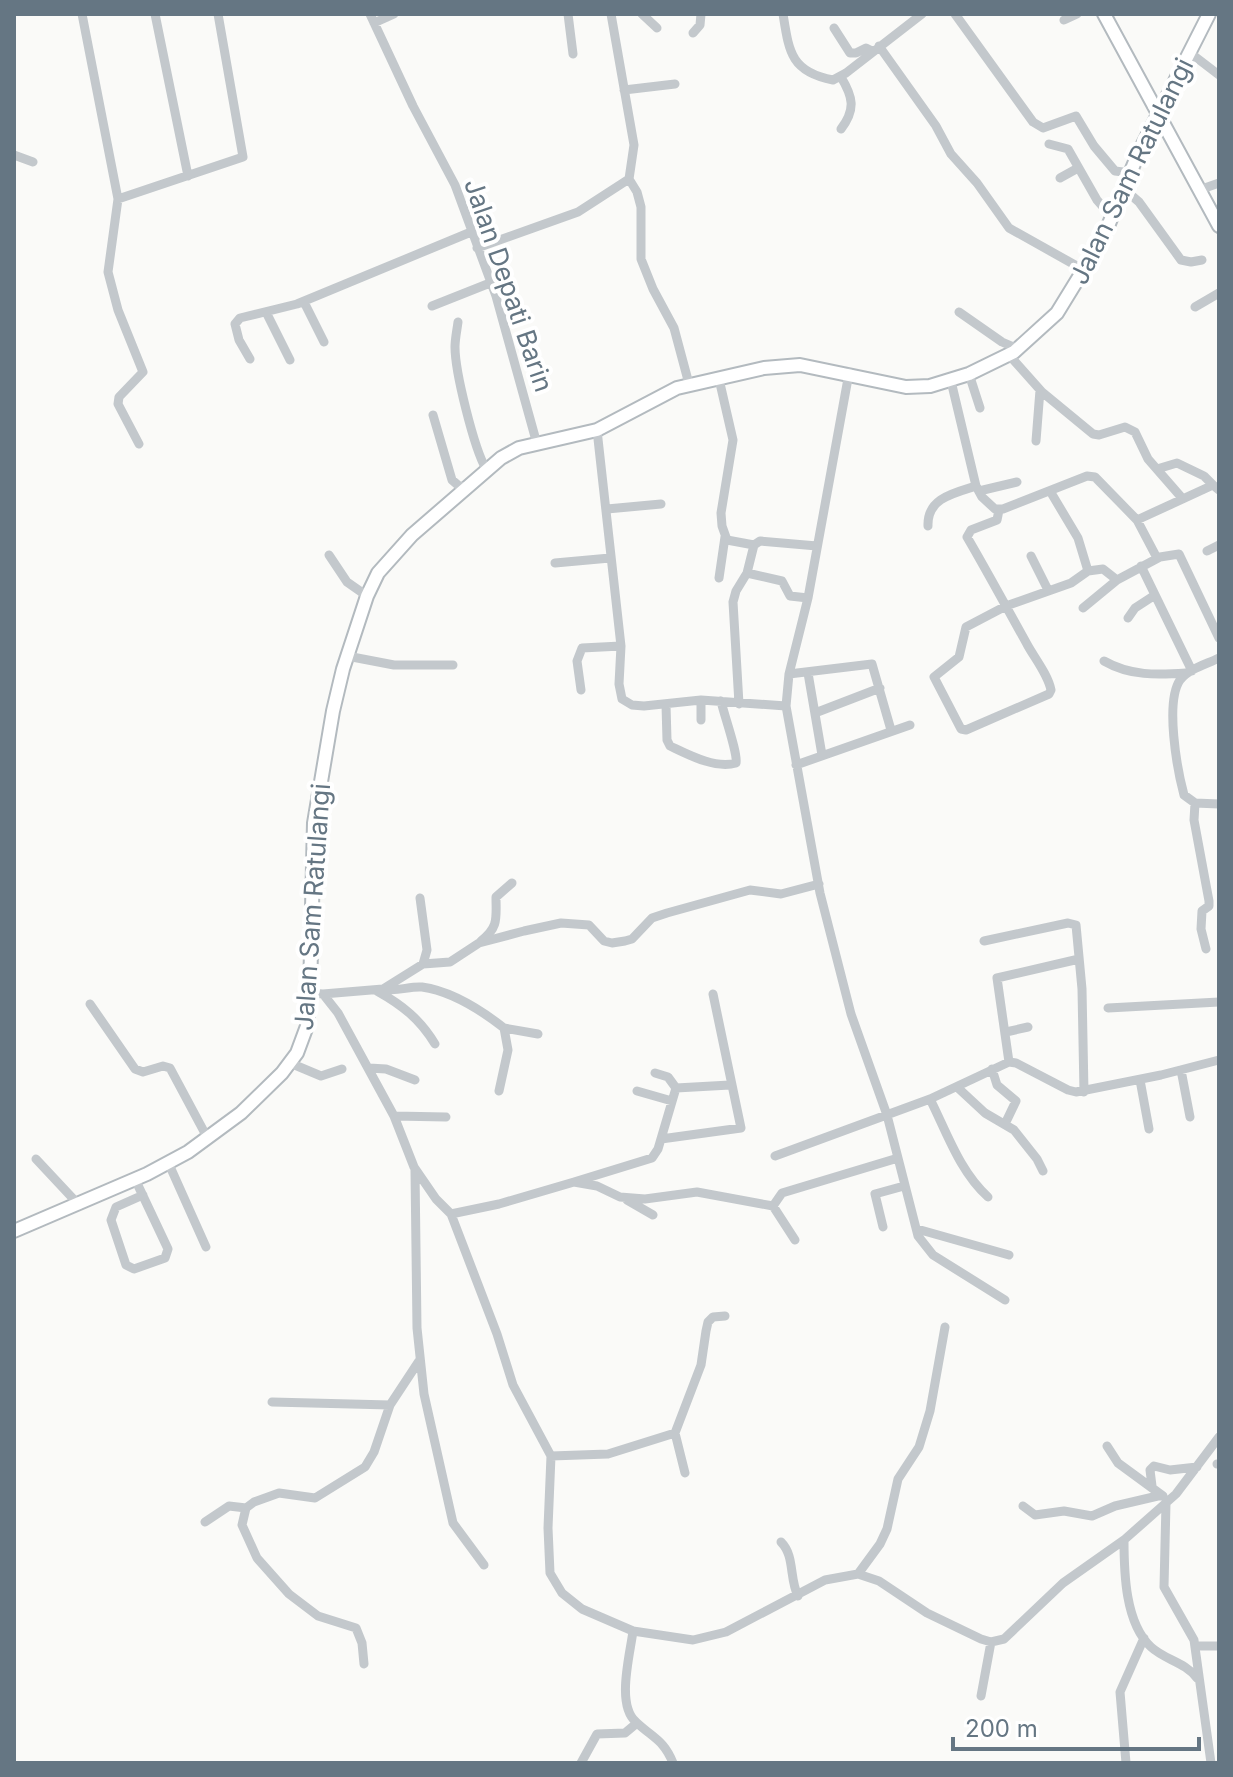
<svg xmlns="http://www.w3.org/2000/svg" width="1233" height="1777" font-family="Inter,sans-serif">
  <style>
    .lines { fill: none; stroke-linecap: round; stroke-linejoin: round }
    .secondary-casing { stroke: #b3babf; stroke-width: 16 }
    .street { stroke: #c3c8cc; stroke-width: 9 }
    .secondary { stroke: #fff; stroke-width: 12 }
    .labels { text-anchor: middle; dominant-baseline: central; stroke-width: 8; stroke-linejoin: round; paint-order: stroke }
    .street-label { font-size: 26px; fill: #657683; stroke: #fff }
  </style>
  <rect width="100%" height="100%" fill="#fafaf8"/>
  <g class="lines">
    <g class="secondary-casing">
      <path id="secondary" d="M1104 14 1219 226
        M14 1231 147 1174 188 1152 241 1113 282 1073 297 1053 307 1026 310 993 314 823 333 711 343 669 367 596 378 573 412 535 501 458 519 448 597 430 677 388 764 368 800 365 906 387 930 386 969 374 1014 352 1057 313 1103 238 1139 152 1209 14"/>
    </g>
    <path class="street" d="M82 14 118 199 108 272 118 310 143 372 119 397 118 404 139 444
      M155 14 188 176
      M370 14 413 106 455 185 496 296 537 444
      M568 14 573 54
      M611 14 634 145 629 179 637 192 641 207V259L653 289 674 328 689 384
      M642 14 657 28
      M783 14C789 52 791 72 833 80L846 73 922 14
      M955 14 1033 122 1043 128 1076 116 1094 146 1115 171 1123 172 1129 177
      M1064 20 1077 14
      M374 23 394 14
      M834 28 850 53H856L866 48 872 51
      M693 33 700 25 701 14
      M879 46 936 126 951 154 977 183 1009 228 1084 270
      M1189 52 1219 75
      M841 77C853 97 856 109 841 129
      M624 90 675 84
      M1049 144 1068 149 1097 200 1112 217
      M14 155 33 162
      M1060 178 1078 168
      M1124 189 1139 202 1181 260 1191 262 1202 260
      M1199 190 1219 183
      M118 199 243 157 218 14
      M477 248 578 212 629 179
      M304 302 324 342
      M432 306 490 283
      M1195 307 1219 293
      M266 312 290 360
      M959 312 1002 342 1018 349
      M458 322C457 330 455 339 455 347 455 372 474 448 486 469
      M1009 355 1042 392 1093 434 1099 435 1125 427 1135 432 1148 459 1182 498
      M250 359 239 340 235 324 240 318 297 304 471 232
      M849 373 808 598 789 674 786 706 820 893 851 1014 887 1115 918 1236 933 1255 1005 1300
      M969 374 980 408
      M719 379 733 440 721 513 722 526 727 540 754 545
      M951 381 976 486 982 497 995 509H1003L1087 476 1095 477 1137 520 1213 485 1219 490
      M433 415 452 480 459 486 466 487
      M597 430 621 646 619 684 622 699 632 705 644 706 701 700 786 706
      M1036 441 1040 390
      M1157 469 1177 463 1204 476 1213 485
      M979 491 1017 482
      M1050 491 1078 538 1088 571
      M607 509 661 504
      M999 510 997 520 971 530 967 537C988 573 1008 610 1028 646 1036 660 1048 675 1051 690L1049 694 966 730 961 729 934 677 959 657 966 627 1006 606 1071 583 1088 571 1103 569 1117 580 1160 557 1179 554 1219 638
      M1137 520 1157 558
      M928 526C927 498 954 493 976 486
      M1207 551 1219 545
      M329 555 347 582 367 596
      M1031 556 1048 590
      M555 563 610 558
      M1141 566 1192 671
      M747 573 782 581 790 596 808 598
      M719 578 725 537
      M1083 608 1117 580
      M1128 618 1135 608 1155 595
      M347 656 394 665H453
      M1219 658C1207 664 1188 669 1180 680 1165 702 1177 769 1184 795L1195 803 1219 804
      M1104 661C1130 676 1157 675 1186 673
      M808 673 822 755
      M789 674 872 664 891 730
      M581 690 577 661 582 648 621 646
      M739 704 733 602 736 591 747 573 754 545 760 541 817 546
      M666 705 667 740 670 746C689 755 715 769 736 763 738 753 724 715 721 701
      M815 713 880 688
      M701 720V700
      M796 765 910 725
      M1195 803 1194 820 1209 901V906L1202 911 1201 929 1206 949
      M481 941C499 927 496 918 496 897L512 883
      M984 941 1068 923 1076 925 1082 989 1084 1092
      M423 964 450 962 479 943 524 931 561 923 589 925 604 941 612 943 625 941 632 939 652 918 667 913 750 890 781 894 819 884
      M383 989C397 992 409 986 422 987 451 991 481 1010 504 1028L508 1050 499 1091
      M377 991C402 1005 420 1019 435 1044
      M310 993 323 994 338 1013 394 1116 414 1167 436 1199 451 1214 497 1334 513 1385 551 1456 548 1528 550 1573 562 1593 582 1609 633 1631 693 1640 726 1632 825 1580 858 1574 879 1581 927 1613 981 1639 991 1642 1004 1639 1063 1583 1124 1540 1176 1494 1219 1437
      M323 994 383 989 423 964 427 950 420 898
      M90 1004 135 1069 143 1072 163 1066 170 1068 208 1139
      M1108 1008 1219 1002
      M504 1028 538 1034
      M1006 1032 1028 1027
      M1009 1062 997 978 1079 959
      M290 1063 321 1076 342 1069
      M369 1068 386 1069 415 1080
      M992 1069 997 1085 1016 1101 1005 1124
      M1181 1070 1190 1117
      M655 1073 668 1077 676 1088
      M1140 1080 1149 1129
      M957 1087 985 1113 1014 1130 1037 1159 1043 1171
      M637 1091 672 1101
      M930 1099C947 1133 960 1172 988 1197
      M394 1116 446 1117
      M661 1139 741 1128 713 994
      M775 1156 930 1099 1009 1062 1016 1063 1068 1090 1076 1092 1161 1075 1219 1060
      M36 1159 79 1205
      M168 1162 206 1247
      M415 1170 417 1328 424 1394 453 1523 484 1565
      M135 1179 168 1249 165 1258 134 1269 126 1265 111 1220 116 1207 143 1195
      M574 1182 652 1158 658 1149 676 1088 730 1085
      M627 1200 653 1215
      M773 1206 795 1240
      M451 1214 499 1204 574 1182 597 1186 620 1197 645 1199 697 1192 773 1206 782 1193 898 1158
      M883 1227 875 1194 904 1186
      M917 1229 1009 1255
      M272 1402 390 1405 419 1361
      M675 1433 701 1365 706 1331 708 1322 713 1317 725 1316
      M1107 1446 1118 1463 1163 1496
      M551 1456 608 1454 675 1433 685 1473
      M1217 1464H1219
      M1152 1486 1150 1470 1154 1466 1170 1470 1197 1467
      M1166 1503 1164 1587 1194 1640 1211 1763
      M1023 1506 1035 1515 1064 1511 1092 1516 1115 1506 1162 1495
      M205 1522 229 1506 246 1508
      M1124 1540C1124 1572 1125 1623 1151 1647 1165 1660 1185 1662 1197 1678
      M781 1542C795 1556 789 1578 798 1596
      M858 1574 880 1544 887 1529 898 1479 919 1447 930 1411 945 1327
      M633 1631C630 1655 616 1705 636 1722 653 1738 664 1740 673 1763
      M1195 1646H1219
      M364 1664 362 1643 356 1628 318 1616 289 1594 257 1558 242 1525 246 1508 254 1502 279 1493 315 1498 365 1467 374 1452 390 1405
      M981 1696 991 1642
      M581 1763 597 1734 625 1733 637 1723
      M1126 1763 1120 1692 1144 1638"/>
    <use href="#secondary" class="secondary"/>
  </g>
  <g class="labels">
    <g class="street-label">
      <text transform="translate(1131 171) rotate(-64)">Jalan Sam Ratulangi</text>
      <text transform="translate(509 285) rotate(71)">Jalan Depati Barin</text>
      <text transform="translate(312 907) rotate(-86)">Jalan Sam Ratulangi</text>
    </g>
  </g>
  <rect width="1233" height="1777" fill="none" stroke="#657683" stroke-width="32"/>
  <path d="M953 1737v12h246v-12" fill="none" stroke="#657683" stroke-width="4"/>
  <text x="965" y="1737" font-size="24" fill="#657683" stroke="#ffffff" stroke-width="6" paint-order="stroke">200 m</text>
</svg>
